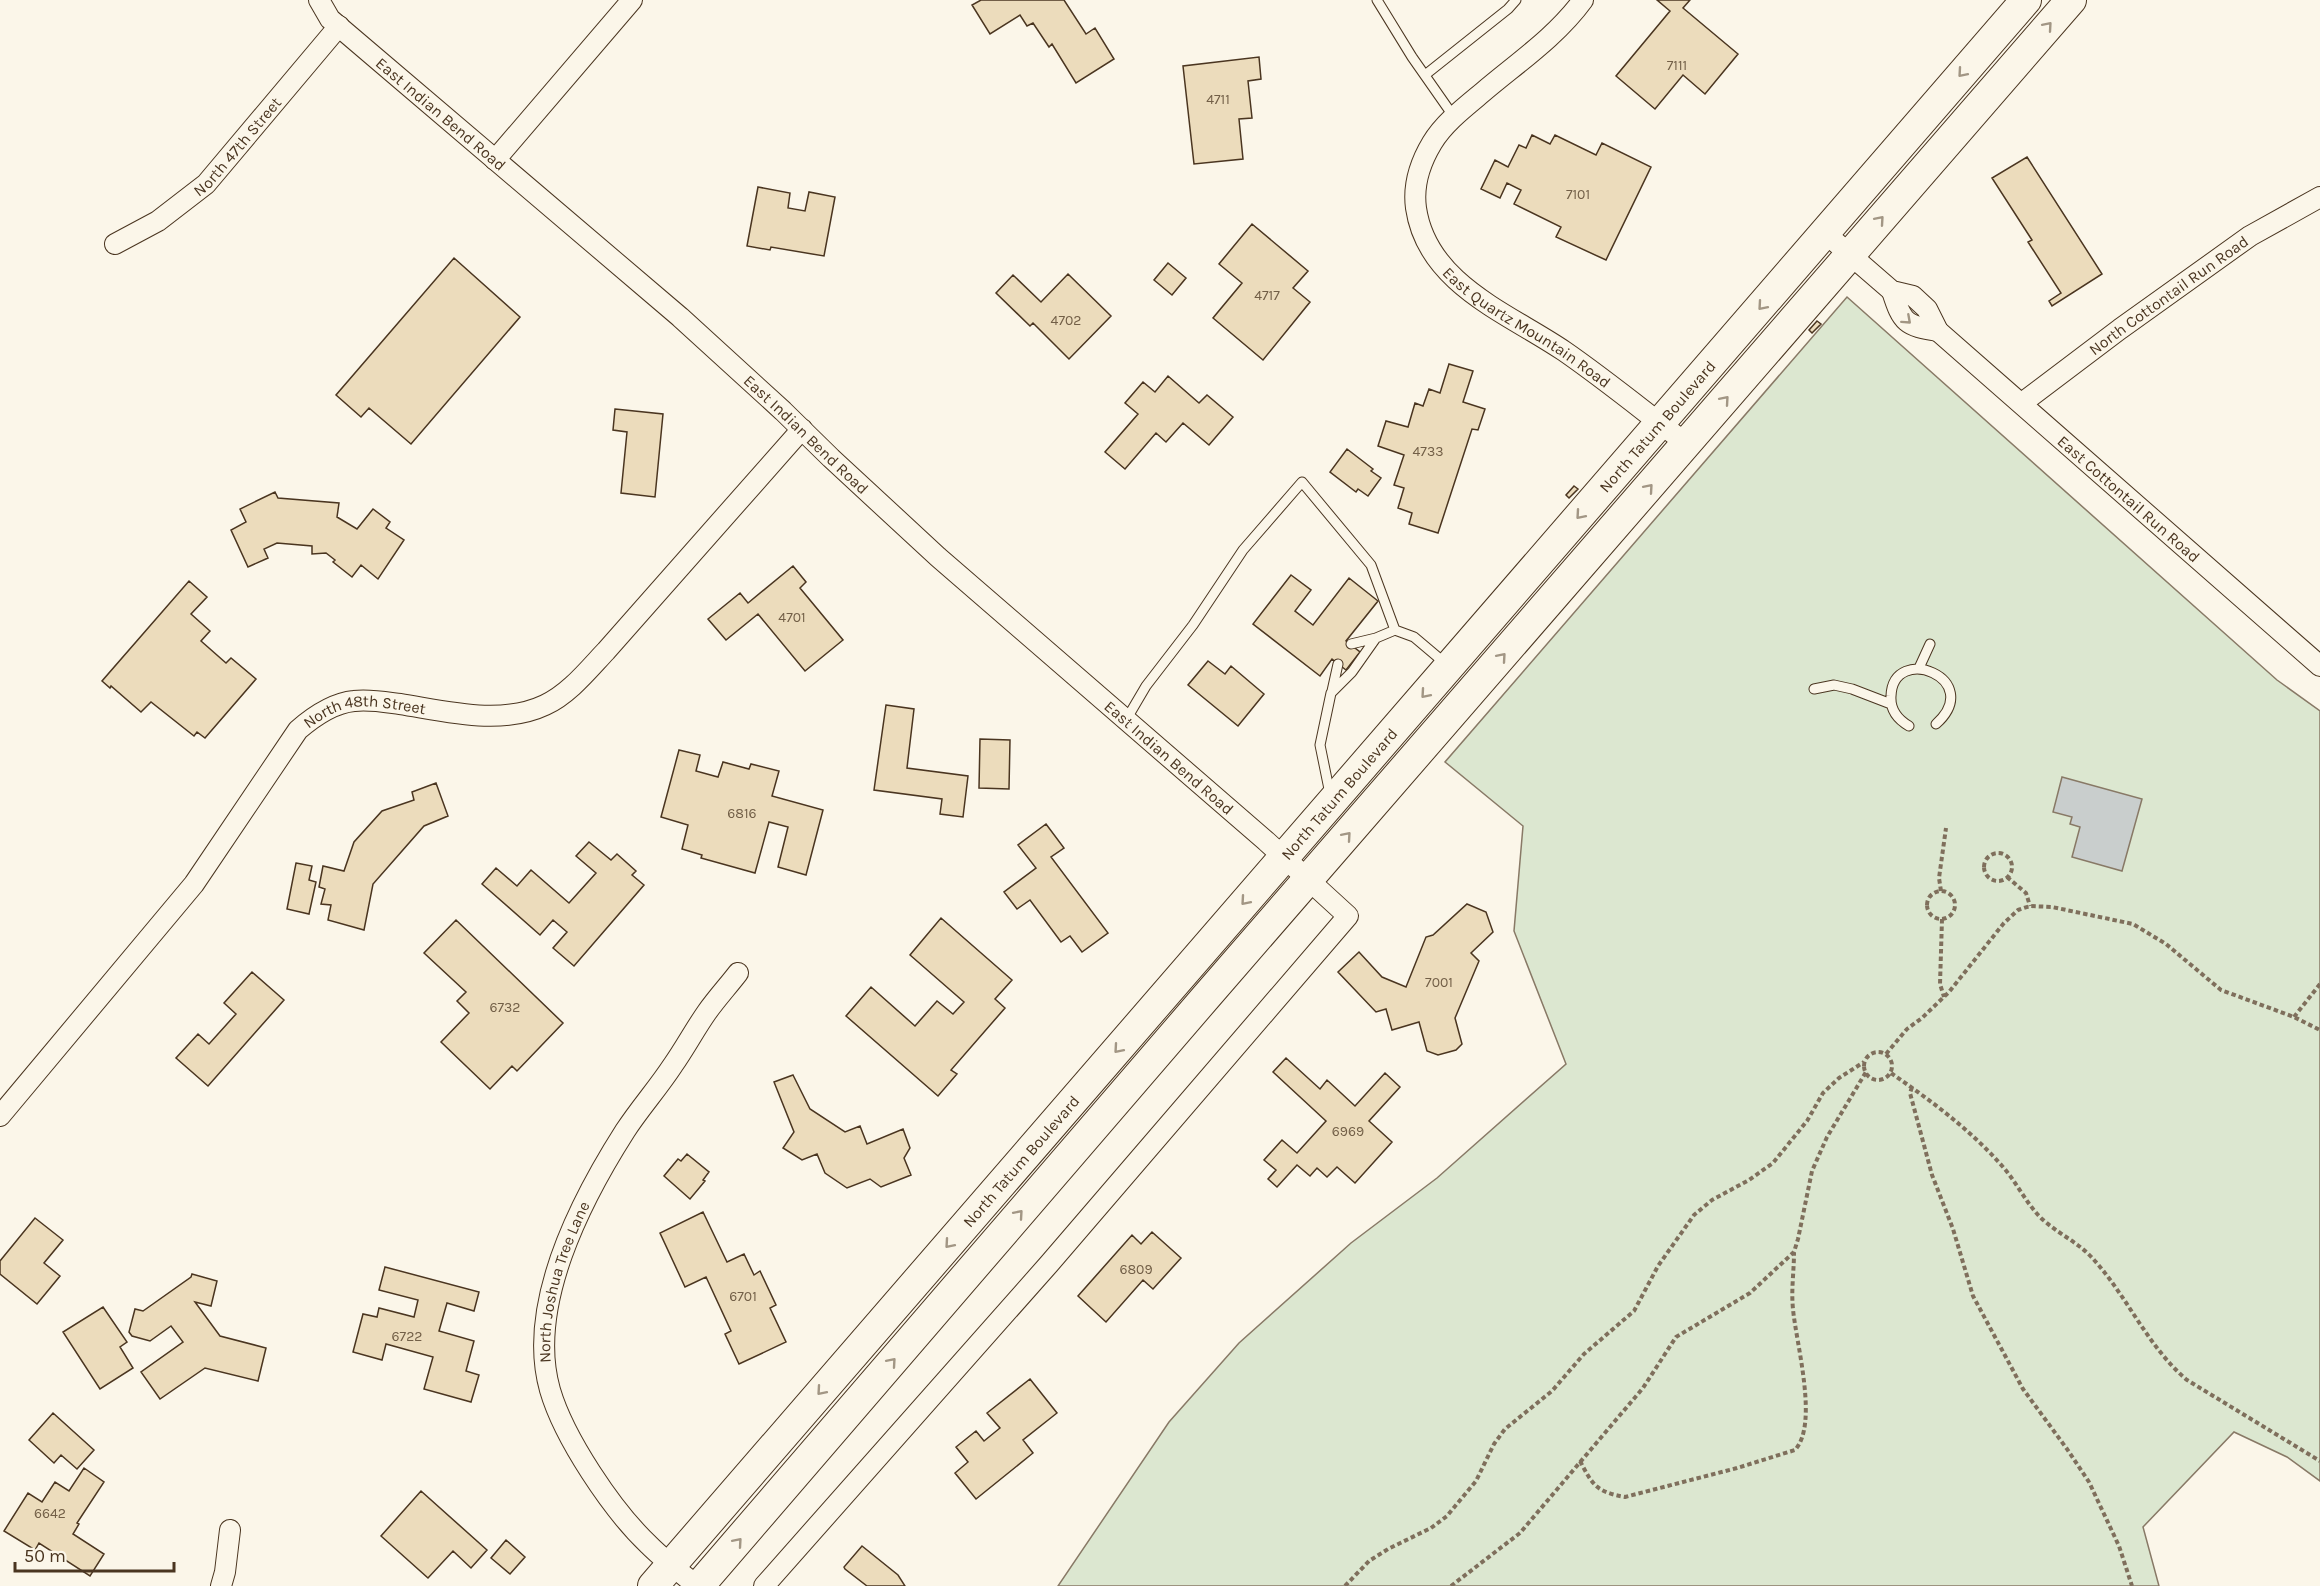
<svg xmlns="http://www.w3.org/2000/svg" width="2320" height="1586" font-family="Karla,sans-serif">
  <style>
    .green { fill: #dce7d0; stroke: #887966; stroke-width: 1.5 }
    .water { fill: #c9cecd; stroke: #887966; stroke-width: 1.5 }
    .building { fill: #ecdcbc; stroke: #4a3520; stroke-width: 1.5 }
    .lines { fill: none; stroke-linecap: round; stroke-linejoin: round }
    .service-casing { stroke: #4a3520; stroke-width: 11 }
    .minor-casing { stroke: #4a3520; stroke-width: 22 }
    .primary-casing { stroke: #4a3520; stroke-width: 32 }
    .path { stroke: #7f6f5c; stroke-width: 4; stroke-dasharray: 4.5 3; stroke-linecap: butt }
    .service { stroke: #fbf6e9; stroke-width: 9 }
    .minor { stroke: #fbf6e9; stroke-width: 20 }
    .primary { stroke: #fbf6e9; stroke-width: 30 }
    .oneway { stroke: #a29684 }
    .labels { text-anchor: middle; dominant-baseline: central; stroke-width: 4.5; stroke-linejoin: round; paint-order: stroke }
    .number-label { font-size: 14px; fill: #725f47 }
    .street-label { font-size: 16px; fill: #4a3520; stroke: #fbf6e9 }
  </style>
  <rect width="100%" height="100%" fill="#fbf6e9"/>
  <path class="green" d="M1847 297 2277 680 2320 711V1481L2287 1457 2234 1432 2143 1527 2159 1586H1058L1169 1422 1239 1343 1351 1243 1437 1178 1566 1064 1514 931 1523 826 1445 762Z"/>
  <path class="water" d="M2062 777 2142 799 2122 871 2072 857 2080 827 2070 824 2072 817 2053 812Z"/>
  <path class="building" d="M981 0H1064L1086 34 1095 28 1114 59 1076 83 1052 44 1049 47 1033 23 1027 26 1020 15 990 34 972 5Z
    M1657 0H1690L1683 8 1738 54 1705 94 1683 75 1655 109 1616 76 1670 11Z
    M1259 57 1261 79 1248 81 1252 118 1239 119 1243 159 1194 164 1183 66Z
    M1532 135 1550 144 1555 135 1596 155 1602 143 1651 167 1606 260 1556 237 1561 227 1514 204 1521 190 1507 183 1500 198 1481 189 1495 160 1508 167 1519 145 1526 148Z
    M2027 157 2102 274 2052 306 2049 301 2061 293 2028 242 2032 240 1992 178Z
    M758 187 790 193 788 208 805 211 809 192 835 197 824 256 771 247 770 250 747 246Z
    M1252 224 1308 271 1293 288 1310 302 1263 360 1213 318 1242 283 1219 264Z
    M454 258 520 317 411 444 369 408 361 417 336 395Z
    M1168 263 1186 278 1172 295 1154 280Z
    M1068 274 1111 316 1069 359 1033 323 1030 326 996 293 1013 275 1041 302Z
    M1817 321 1821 324 1812 333 1809 330Z
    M1449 364 1473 371 1463 402 1485 409 1478 430 1472 429 1438 533 1409 524 1412 513 1398 508 1404 488 1394 485 1404 455 1378 446 1386 421 1408 427 1415 403 1423 406 1429 389 1440 393Z
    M1168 376 1199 403 1207 395 1233 417 1209 445 1183 423 1166 442 1156 433 1125 469 1105 452 1138 414 1125 403 1143 382 1155 392Z
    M615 409 663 414 655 497 621 493 627 432 613 430Z
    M1347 449 1373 469 1371 471 1381 478 1368 496 1358 489 1356 492 1330 472Z
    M1574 486 1578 489 1569 498 1566 495Z
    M275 492 278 498 339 503 337 517 357 529 373 509 390 522 386 528 404 540 378 579 361 565 352 577 333 562 335 560 326 553 312 554V546L277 543 264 549 268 558 248 567 231 530 246 522 240 509Z
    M793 566 806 582 800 588 843 640 805 671 758 614 726 640 708 619 740 593 748 603Z
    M1291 575 1311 590 1295 611 1313 625 1349 578 1378 601 1346 641 1360 652 1346 670 1332 659 1320 676 1253 624Z
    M189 581 207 597 191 614 210 631 201 641 226 663 231 658 256 679 205 738 197 732 194 736 151 702 141 712 111 686 110 688 102 681Z
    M1208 661 1225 674 1231 666 1264 694 1238 726 1188 685Z
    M886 705 914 709 907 768 968 776 963 817 940 814 942 799 874 790Z
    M980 739 1010 740 1009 789 979 788Z
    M679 750 700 755 696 771 718 777 723 762 749 769 751 764 779 771 772 796 823 810 806 875 778 867 788 827 769 822 755 873 701 858 702 855 682 849 688 825 661 817Z
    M436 783 448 816 424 826 373 884 364 930 328 920 331 905 321 904 325 889 319 887 323 866 344 871 354 842 382 811 414 800 412 792Z
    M1046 824 1064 848 1051 857 1108 933 1082 952 1070 936 1061 942 1030 900 1017 909 1004 892 1036 868 1018 845Z
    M589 842 611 860 617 854 636 871 632 875 644 885 574 966 553 948 567 932 553 920 540 935 482 884 496 868 517 886 531 870 569 903 596 873 576 856Z
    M296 863 312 866 309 880 316 882 309 914 287 909Z
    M1467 904 1486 912 1493 932 1471 953 1479 961 1455 1018 1462 1044 1456 1050 1438 1055 1427 1051 1419 1022 1392 1030 1386 1009 1376 1012 1338 972 1359 952 1382 977 1406 987 1426 937 1433 935Z
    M941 918 1012 980 995 999 1005 1008 951 1070 957 1074 938 1096 846 1016 871 987 915 1026 937 1001 953 1014 964 1002 910 955Z
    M456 920 563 1023 517 1071 512 1066 490 1089 441 1042 469 1013 457 1001 466 992 424 953Z
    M252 972 284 1000 208 1086 176 1058 198 1034 209 1044 236 1014 224 1003Z
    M1286 1058 1320 1089 1327 1080 1355 1106 1385 1073 1400 1087 1369 1121 1392 1142 1355 1183 1337 1167 1327 1177 1317 1168 1310 1176 1297 1165 1277 1187 1268 1179 1276 1170 1264 1160 1282 1140 1297 1153 1326 1121 1273 1072Z
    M793 1075 810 1109 845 1132 860 1126 867 1144 903 1129 910 1148 904 1158 911 1175 881 1187 870 1179 847 1188 825 1173 817 1154 802 1160 783 1148 794 1132 774 1082Z
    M687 1154 709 1172 703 1180 705 1181 690 1199 664 1176 678 1159 681 1161Z
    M703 1212 727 1262 744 1254 754 1275 760 1271 776 1305 770 1308 786 1342 739 1364 725 1334 731 1331 706 1277 685 1287 660 1233Z
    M35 1218 63 1240 44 1263 60 1276 37 1304 0 1274V1261Z
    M1152 1232 1181 1258 1153 1289 1143 1280 1106 1322 1078 1296 1132 1235 1141 1244Z
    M385 1267 479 1292 474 1311 447 1303 439 1331 474 1341 466 1371 479 1375 471 1402 424 1389 433 1357 386 1344 382 1360 353 1352 363 1314 377 1317 379 1308 414 1317 418 1300 379 1290Z
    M192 1274 217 1281 211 1306 195 1302 220 1336 266 1348 258 1381 205 1368 160 1399 141 1372 183 1342 171 1326 150 1341 132 1336 129 1332 135 1309 143 1311 191 1277Z
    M103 1307 127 1342 120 1347 133 1368 100 1389 63 1332Z
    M1030 1379 1057 1413 1023 1440 1033 1453 976 1499 955 1473 968 1462 956 1447 976 1431 984 1441 1000 1428 987 1413Z
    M53 1413 94 1450 77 1469 61 1455 54 1463 29 1440Z
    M84 1468 104 1482 77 1523 79 1524 73 1534 104 1554 90 1576 39 1543 35 1550 4 1531 28 1493 42 1502 55 1482 69 1491Z
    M421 1491 487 1550 471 1568 453 1551 428 1578 381 1536Z
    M506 1540 525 1557 510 1574 491 1558Z
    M862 1546 898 1575 905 1586H867L845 1569 844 1567Z"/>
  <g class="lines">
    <g class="service-casing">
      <path id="service" d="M1377 0 1412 57 1454 117
        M1425 75 1508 9 1516 0
        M1351 644 1376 638
        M1919 668 1930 644
        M1814 689 1834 685 1852 689 1891 704
        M1332 691 1338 664
        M1126 720 1146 686 1193 625 1243 550 1302 482 1371 565 1395 630
        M1909 726C1897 719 1890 710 1891 696 1893 642 1986 679 1936 724
        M1330 794 1320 745 1331 693 1352 672 1376 638 1395 630 1414 637 1446 664"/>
    </g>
    <g class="minor-casing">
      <g id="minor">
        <path id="s1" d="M319 0 330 19 680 317 783 411 831 458 938 557 1266 841 1348 916 1049 1264 764 1586"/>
        <path id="s2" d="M1583 0C1556 37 1517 63 1483 92 1465 107 1444 123 1432 143 1420 163 1413 186 1416 208 1427 284 1508 313 1564 351 1606 380 1646 413 1687 444"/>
        <path d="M495 160 632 0"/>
        <path id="s3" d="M1825 233 1892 291 1913 296 1927 309 1938 331 2320 666"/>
        <path id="s4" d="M115 244 158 221 206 184 339 26"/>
        <path d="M1892 291C1902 323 1906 326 1938 331"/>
        <path id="s5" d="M2022 403 2120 329 2250 236 2320 197"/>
        <path id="s6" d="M0 1116 194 884 298 730C313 717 333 703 354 701 369 699 385 702 400 704 445 711 501 726 545 705 569 694 588 670 606 651L802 429"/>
        <path d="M221 1586 225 1572 230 1530"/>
        <path id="s7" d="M697 1586C681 1573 664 1560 649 1545 612 1510 564 1438 550 1390 526 1306 581 1200 625 1131 640 1108 658 1088 673 1065 685 1048 695 1029 707 1012 717 998 728 986 738 973"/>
      </g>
    </g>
    <g class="primary-casing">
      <g id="primary">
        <path id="s8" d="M653 1586 2026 0"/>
        <path d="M699 1586 1206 997 2071 0"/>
      </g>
    </g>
    <path class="path" d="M1984 867a14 14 0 1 1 28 0a14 14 0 1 1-28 0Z
      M2007 877 2026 893 2030 906
      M1927 905a14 14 0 1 1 28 0a14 14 0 1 1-28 0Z
      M1941 891 1939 878 1946 828
      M1942 919 1940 984 1944 997
      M2294 1017 2320 984
      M1864 1066a14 14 0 1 1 28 0a14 14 0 1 1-28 0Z
      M1886 1054 1907 1029 1922 1018 1949 992 2004 923 2018 910 2030 906 2052 907 2133 924 2166 944 2221 990 2294 1017 2320 1030
      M1891 1073C1931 1101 1970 1129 2003 1167 2017 1183 2026 1203 2041 1218 2058 1234 2080 1243 2095 1261 2128 1298 2148 1347 2187 1380L2320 1461
      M1912 1087 1910 1093 1932 1175 1953 1229 1973 1296 2023 1389 2067 1449 2089 1482 2119 1546 2132 1586
      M1580 1461C1593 1486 1597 1492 1625 1497L1737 1468 1795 1450C1819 1424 1796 1343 1793 1309 1791 1290 1794 1271 1794 1253
      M1345 1586 1369 1561 1388 1549 1431 1528 1447 1516 1476 1481 1494 1444 1505 1429 1552 1391 1584 1354 1634 1311 1658 1266 1694 1215 1712 1200 1749 1180 1773 1163 1807 1121 1823 1093 1839 1078 1864 1062
      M1451 1586 1520 1533 1643 1388 1676 1337 1750 1293 1794 1252 1798 1239 1812 1171 1827 1137 1866 1072"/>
    <use href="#service" class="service"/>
    <use href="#minor" class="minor"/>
    <use href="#primary" class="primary"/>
  </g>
  <defs><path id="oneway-chevron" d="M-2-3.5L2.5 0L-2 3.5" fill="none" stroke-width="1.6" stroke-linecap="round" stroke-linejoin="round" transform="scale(1.5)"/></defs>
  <g class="oneway">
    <use href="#oneway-chevron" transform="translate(2048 26) rotate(-49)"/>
    <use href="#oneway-chevron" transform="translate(1962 73) rotate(131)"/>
    <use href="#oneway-chevron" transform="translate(1880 220) rotate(-49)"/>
    <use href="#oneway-chevron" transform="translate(1762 306) rotate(131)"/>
    <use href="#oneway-chevron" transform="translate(1907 320) rotate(42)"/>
    <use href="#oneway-chevron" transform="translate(1725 400) rotate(-49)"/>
    <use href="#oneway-chevron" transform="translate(1649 488) rotate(-49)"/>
    <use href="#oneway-chevron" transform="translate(1580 515) rotate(131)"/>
    <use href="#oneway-chevron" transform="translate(1502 657) rotate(-49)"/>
    <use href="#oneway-chevron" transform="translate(1425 694) rotate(131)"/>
    <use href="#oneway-chevron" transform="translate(1347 836) rotate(-49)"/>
    <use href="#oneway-chevron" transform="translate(1245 901) rotate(131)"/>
    <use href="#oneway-chevron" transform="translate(1118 1049) rotate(131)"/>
    <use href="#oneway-chevron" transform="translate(1019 1214) rotate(-49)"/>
    <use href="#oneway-chevron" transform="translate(949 1244) rotate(131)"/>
    <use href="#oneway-chevron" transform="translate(892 1362) rotate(-49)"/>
    <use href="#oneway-chevron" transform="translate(821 1391) rotate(131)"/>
    <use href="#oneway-chevron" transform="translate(738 1542) rotate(-49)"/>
  </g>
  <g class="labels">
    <g class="number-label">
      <text x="1677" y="65">7111</text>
      <text x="1218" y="99">4711</text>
      <text x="1578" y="194">7101</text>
      <text x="1267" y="295">4717</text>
      <text x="1066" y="320">4702</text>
      <text x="1428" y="451">4733</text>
      <text x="792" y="617">4701</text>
      <text x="742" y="813">6816</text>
      <text x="1439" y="982">7001</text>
      <text x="505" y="1007">6732</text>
      <text x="1348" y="1131">6969</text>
      <text x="1136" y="1269">6809</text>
      <text x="743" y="1296">6701</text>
      <text x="407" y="1336">6722</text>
      <text x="50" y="1513">6642</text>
    </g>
    <g class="street-label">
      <text stroke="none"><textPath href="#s1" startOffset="168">East Indian Bend Road</textPath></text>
      <text stroke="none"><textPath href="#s4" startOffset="158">North 47th Street</textPath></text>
      <text stroke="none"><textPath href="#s5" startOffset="182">North Cottontail Run Road</textPath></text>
      <text stroke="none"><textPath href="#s2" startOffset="446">East Quartz Mountain Road</textPath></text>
      <text stroke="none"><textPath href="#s8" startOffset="1534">North Tatum Boulevard</textPath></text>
      <text stroke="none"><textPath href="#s1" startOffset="654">East Indian Bend Road</textPath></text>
      <text stroke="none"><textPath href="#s3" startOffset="408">East Cottontail Run Road</textPath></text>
      <text stroke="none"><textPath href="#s6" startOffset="561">North 48th Street</textPath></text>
      <text stroke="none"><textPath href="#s1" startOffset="1140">East Indian Bend Road</textPath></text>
      <text stroke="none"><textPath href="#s8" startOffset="1048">North Tatum Boulevard</textPath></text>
      <text stroke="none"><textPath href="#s8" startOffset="562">North Tatum Boulevard</textPath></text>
      <text stroke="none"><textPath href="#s7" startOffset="360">North Joshua Tree Lane</textPath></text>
    </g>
  </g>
  <path d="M15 1562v9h159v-9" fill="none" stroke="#4a3520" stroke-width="3"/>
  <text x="24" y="1562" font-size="18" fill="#4a3520" stroke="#fbf6e9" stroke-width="4.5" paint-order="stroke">50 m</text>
</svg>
